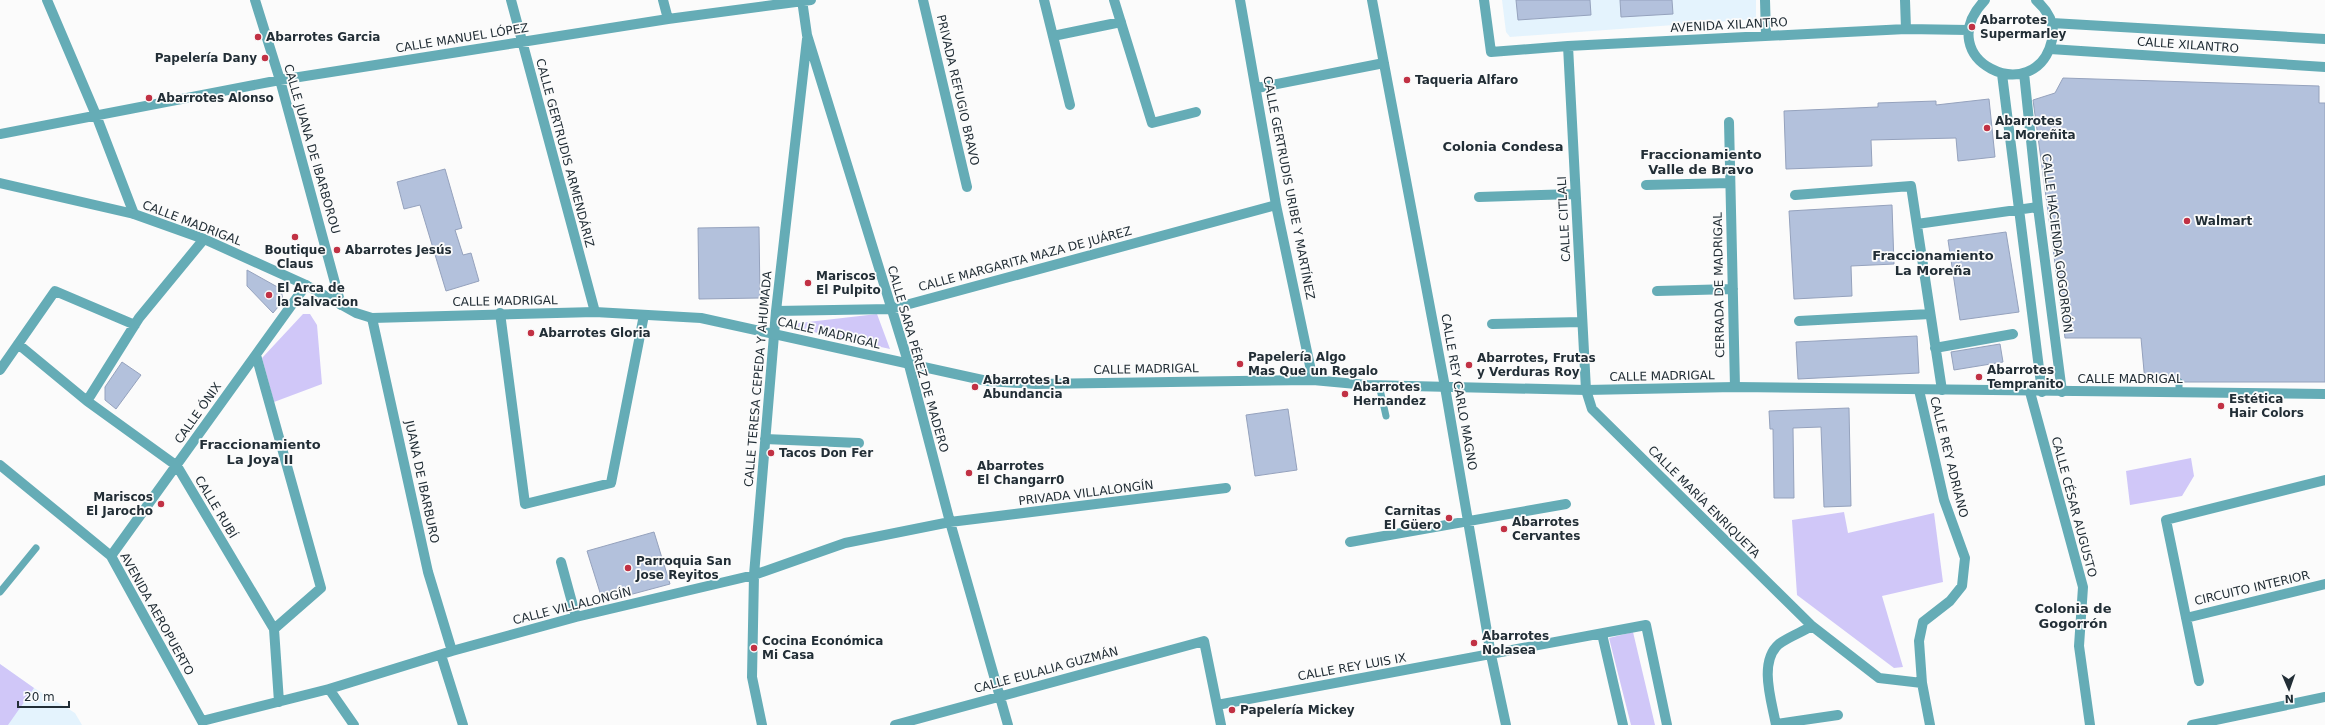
<svg xmlns="http://www.w3.org/2000/svg" width="2325" height="725" font-family="'DejaVu Sans',sans-serif">
  <style>
    .built { fill: #e4f3fd }
    .green { fill: #d0c7f8 }
    .building { fill: #b3c1dc; stroke: #95a2bd }
    .lines { fill: none; stroke-linecap: round; stroke-linejoin: round }
    .service { stroke: #65acb6; stroke-width: 7 }
    .minor { stroke: #65acb6; stroke-width: 10 }
    .tertiary { stroke: #65acb6; stroke-width: 10 }
    .poi-dot { fill: #c13144; stroke: #fbfbfb; stroke-width: 1.5 }
    .labels { text-anchor: middle; dominant-baseline: central; stroke-width: 3.5; stroke-linejoin: round; paint-order: stroke }
    .poi-label { font-size: 12px; font-weight: bold; fill: #222e36; stroke: #fbfbfb; text-anchor: start }
    .street-label { font-size: 12px; fill: #222e36; stroke: #fbfbfb }
    .neighbourhood-label { font-size: 13px; font-weight: bold; fill: #222e36; stroke: #fbfbfb }
  </style>
  <rect width="100%" height="100%" fill="#fbfbfb"/>
  <path class="built" d="M1502 0H1756V19L1510 37 1506 32Z
    M0 664 34 688 75 713 82 725H0Z"/>
  <path class="green" d="M303 314H310L317 325 322 384 274 402 262 358Z
    M877 314 890 349 782 325Z
    M2191 458 2194 476 2182 496 2130 505 2126 471Z
    M1844 512 1848 533 1934 513 1943 582 1882 596 1903 667 1894 668 1797 595 1792 520Z
    M1633 632 1655 725H1631L1609 638Z
    M0 664 34 688 8 725H0Z"/>
  <path class="building" d="M1516 0H1590L1591 15 1518 20Z
    M1620 0H1672L1673 14 1621 17Z
    M2063 78 2319 86V103H2325V382H2184L2179 377 2174 382H2145L2141 338H2065L2033 100 2055 93Z
    M1989 99 1995 157 1958 161 1956 138 1871 140 1872 166 1786 169 1784 111 1878 107V103L1936 101V105Z
    M445 169 462 228 455 230 463 255 471 253 479 281 446 291 420 205 404 209 397 182Z
    M1892 205 1894 264 1851 266 1852 296 1794 299 1789 211Z
    M759 227 760 298 699 299 698 228Z
    M2006 232 2019 312 1960 320 1948 240Z
    M247 270 281 289 283 301 273 313 247 286Z
    M1917 336 1919 373 1798 379 1796 342Z
    M2000 344 2003 362 1954 370 1951 352Z
    M122 362 141 375 116 409 105 400V387Z
    M1849 408 1851 506 1824 507 1821 427 1793 428 1794 498H1774L1773 429H1770L1769 411Z
    M1288 409 1297 470 1255 476 1246 415Z
    M654 532 670 584 603 602 587 551Z"/>
  <g class="lines">
    <path class="service" d="M2179 382V392
      M1379 385 1386 416
      M0 592 36 548"/>
    <path class="minor" d="M47 0 96 115 134 214
      M255 0 280 80 341 305
      M511 0 595 312
      M663 0 668 19
      M802 0 807 35 909 365 950 522 1008 725
      M923 0 967 187
      M1044 0 1070 105
      M1114 0 1152 123 1196 112
      M1240 0 1276 205 1313 380
      M1372 0 1445 387 1491 655 1506 725
      M1484 0 1491 52 1568 46 1906 29 1968 30
      M1765 0 1766 36
      M1905 0 1906 29
      M1985 0C1928 59 2036 111 2052 40 2056 24 2047 10 2036 0
      M2052 23 2325 39
      M1053 36 1121 22
      M1568 46 1586 390 1592 409 1812 626 1879 678 1922 683
      M2050 49 2325 67
      M2024 73 2038 207 2062 392
      M2002 74 2042 392
      M1257 88 1384 63
      M1729 122 1735 387
      M0 134 280 80 668 19 811 0
      M1646 185 1730 183
      M1795 195 1911 186 1942 390
      M1479 197 1575 194
      M1917 224 2038 207
      M1657 291 1733 289
      M776 311 891 309 1276 205
      M500 313 525 504 611 483 644 315
      M372 318 428 572 452 651
      M1799 321 1930 314
      M1492 324 1582 322
      M18 344 87 401 177 466 274 629 279 702
      M1935 348 2013 334
      M256 355 321 588 274 629
      M0 370 55 291 135 325
      M1919 390 1944 500 1965 558 1962 586 1950 601 1923 622 1919 641 1922 683 1930 725
      M2030 392 2083 587 2079 646 2090 725
      M87 401 139 318 204 239
      M765 439 859 443
      M0 465 111 556 204 725
      M1350 542 1566 504
      M111 556 306 285
      M561 562 576 617
      M2186 618 2325 584
      M1602 634 1623 725
      M441 655 463 725
      M2199 681 2166 520 2325 480
      M329 689 354 725
      M1217 705 1646 625 1667 725
      M202 721 329 689 452 651 576 617 754 575 845 543 950 522 1226 488
      M1776 724 1838 715
      M762 725 752 677 754 575 776 311 807 39
      M895 725 1204 641 1221 725
      M1776 725C1772 702 1758 662 1779 644 1788 637 1802 632 1812 626
      M2192 725 2325 697"/>
    <path class="tertiary" d="M0 183 134 214 204 239 306 285 356 313 372 318 595 312 701 318 987 381 1036 384 1313 380 1367 385 1586 390 1735 387 2325 394"/>
  </g>
  <g class="poi-dot">
    <circle cx="1972" cy="27" r="4"/>
    <circle cx="258" cy="37" r="4"/>
    <circle cx="265" cy="58" r="4"/>
    <circle cx="1407" cy="80" r="4"/>
    <circle cx="149" cy="98" r="4"/>
    <circle cx="1987" cy="128" r="4"/>
    <circle cx="2187" cy="221" r="4"/>
    <circle cx="295" cy="237" r="4"/>
    <circle cx="337" cy="250" r="4"/>
    <circle cx="808" cy="283" r="4"/>
    <circle cx="269" cy="295" r="4"/>
    <circle cx="531" cy="333" r="4"/>
    <circle cx="1240" cy="364" r="4"/>
    <circle cx="1469" cy="365" r="4"/>
    <circle cx="1979" cy="377" r="4"/>
    <circle cx="975" cy="387" r="4"/>
    <circle cx="1345" cy="394" r="4"/>
    <circle cx="2221" cy="406" r="4"/>
    <circle cx="771" cy="453" r="4"/>
    <circle cx="969" cy="473" r="4"/>
    <circle cx="161" cy="504" r="4"/>
    <circle cx="1449" cy="518" r="4"/>
    <circle cx="1504" cy="529" r="4"/>
    <circle cx="628" cy="568" r="4"/>
    <circle cx="1474" cy="643" r="4"/>
    <circle cx="754" cy="648" r="4"/>
    <circle cx="1232" cy="710" r="4"/>
  </g>
  <g class="labels">
    <g class="poi-label">
      <text x="1980" y="20">Abarrotes<tspan x="1980" dy="14">Supermarley</tspan></text>
      <text x="266" y="37">Abarrotes Garcia</text>
      <text x="257" y="58" text-anchor="end">Papelería Dany</text>
      <text x="1415" y="80">Taqueria Alfaro</text>
      <text x="157" y="98">Abarrotes Alonso</text>
      <text x="1995" y="121">Abarrotes<tspan x="1995" dy="14">La Moreñita</tspan></text>
      <text x="2195" y="221">Walmart</text>
      <text x="295" y="250" text-anchor="middle">Boutique<tspan x="295" dy="14">Claus</tspan></text>
      <text x="345" y="250">Abarrotes Jesús</text>
      <text x="816" y="276">Mariscos<tspan x="816" dy="14">El Pulpito</tspan></text>
      <text x="277" y="288">El Arca de<tspan x="277" dy="14">la Salvacion</tspan></text>
      <text x="539" y="333">Abarrotes Gloria</text>
      <text x="1248" y="357">Papelería Algo<tspan x="1248" dy="14">Mas Que un Regalo</tspan></text>
      <text x="1477" y="358">Abarrotes, Frutas<tspan x="1477" dy="14">y Verduras Roy</tspan></text>
      <text x="1987" y="370">Abarrotes<tspan x="1987" dy="14">Tempranito</tspan></text>
      <text x="983" y="380">Abarrotes La<tspan x="983" dy="14">Abundancia</tspan></text>
      <text x="1353" y="387">Abarrotes<tspan x="1353" dy="14">Hernandez</tspan></text>
      <text x="2229" y="399">Estética<tspan x="2229" dy="14">Hair Colors</tspan></text>
      <text x="779" y="453">Tacos Don Fer</text>
      <text x="977" y="466">Abarrotes<tspan x="977" dy="14">El Changarr0</tspan></text>
      <text x="153" y="497" text-anchor="end">Mariscos<tspan x="153" dy="14">El Jarocho</tspan></text>
      <text x="1441" y="511" text-anchor="end">Carnitas<tspan x="1441" dy="14">El Güero</tspan></text>
      <text x="1512" y="522">Abarrotes<tspan x="1512" dy="14">Cervantes</tspan></text>
      <text x="636" y="561">Parroquia San<tspan x="636" dy="14">Jose Reyitos</tspan></text>
      <text x="1482" y="636">Abarrotes<tspan x="1482" dy="14">Nolasea</tspan></text>
      <text x="762" y="641">Cocina Económica<tspan x="762" dy="14">Mi Casa</tspan></text>
      <text x="1240" y="710">Papelería Mickey</text>
    </g>
    <g class="street-label">
      <text transform="translate(1729 25) rotate(-3)">AVENIDA XILANTRO</text>
      <text transform="translate(462 38) rotate(-9)">CALLE MANUEL LÓPEZ</text>
      <text transform="translate(2188 45) rotate(4)">CALLE XILANTRO</text>
      <text transform="translate(958 90) rotate(77)">PRIVADA REFUGIO BRAVO</text>
      <text transform="translate(312 149) rotate(74)">CALLE JUANA DE IBARBOROU</text>
      <text transform="translate(565 153) rotate(75)">CALLE GERTRUDIS ARMENDÁRIZ</text>
      <text transform="translate(1289 188) rotate(79)">CALLE GERTRUDIS URIBE Y MARTÍNEZ</text>
      <text transform="translate(1564 219) rotate(-93)">CALLE CITLALI</text>
      <text transform="translate(192 223) rotate(21)">CALLE MADRIGAL</text>
      <text transform="translate(2057 243) rotate(83)">CALLE HACIENDA GOGORRÓN</text>
      <text transform="translate(1025 259) rotate(-15)">CALLE MARGARITA MAZA DE JUÁREZ</text>
      <text transform="translate(1719 285) rotate(-91)">CERRADA DE MADRIGAL</text>
      <text transform="translate(505 301) rotate(-1)">CALLE MADRIGAL</text>
      <text transform="translate(829 333) rotate(13)">CALLE MADRIGAL</text>
      <text transform="translate(918 359) rotate(74)">CALLE SARA PÉREZ DE MADERO</text>
      <text transform="translate(1146 369) rotate(-1)">CALLE MADRIGAL</text>
      <text transform="translate(1662 376) rotate(-1)">CALLE MADRIGAL</text>
      <text transform="translate(758 379) rotate(-85)">CALLE TERESA CEPEDA Y AHUMADA</text>
      <text x="2130" y="379">CALLE MADRIGAL</text>
      <text transform="translate(1459 392) rotate(80)">CALLE REY CARLO MAGNO</text>
      <text transform="translate(198 413) rotate(-55)">CALLE ÓNIX</text>
      <text transform="translate(1949 457) rotate(76)">CALLE REY ADRIANO</text>
      <text transform="translate(422 482) rotate(78)">JUANA DE IBARBURO</text>
      <text transform="translate(1086 493) rotate(-7)">PRIVADA VILLALONGÍN</text>
      <text transform="translate(1704 502) rotate(45)">CALLE MARÍA ENRIQUETA</text>
      <text transform="translate(216 507) rotate(59)">CALLE RUBÍ</text>
      <text transform="translate(2074 507) rotate(75)">CALLE CÉSAR AUGUSTO</text>
      <text transform="translate(2252 588) rotate(-13)">CIRCUITO INTERIOR</text>
      <text transform="translate(572 606) rotate(-14)">CALLE VILLALONGÍN</text>
      <text transform="translate(157 614) rotate(61)">AVENIDA AEROPUERTO</text>
      <text transform="translate(1352 667) rotate(-10)">CALLE REY LUIS IX</text>
      <text transform="translate(1046 670) rotate(-15)">CALLE EULALIA GUZMÁN</text>
    </g>
    <g class="neighbourhood-label">
      <text x="1503" y="146">Colonia Condesa</text>
      <text x="1701" y="154">Fraccionamiento<tspan x="1701" dy="15">Valle de Bravo</tspan></text>
      <text x="1933" y="255">Fraccionamiento<tspan x="1933" dy="15">La Moreña</tspan></text>
      <text x="260" y="444">Fraccionamiento<tspan x="260" dy="15">La Joya II</tspan></text>
      <text x="2073" y="608">Colonia de<tspan x="2073" dy="15">Gogorrón</tspan></text>
    </g>
  </g>
  <g transform="translate(2289 689) rotate(178)" stroke="#fbfbfb" stroke-width="3" paint-order="stroke">
  <path d="M0-3L7 15L0 10L-7 15Z" fill="#222e36"/>
  <text y="-6" font-size="11" font-weight="bold" text-anchor="middle" fill="#222e36">N</text>
  </g>
  <path d="M18 701v6h51v-6" fill="none" stroke="#222e36" stroke-width="2"/>
  <text x="24" y="701" font-size="12" fill="#222e36" stroke="#fbfbfb" stroke-width="3" paint-order="stroke">20 m</text>
</svg>
